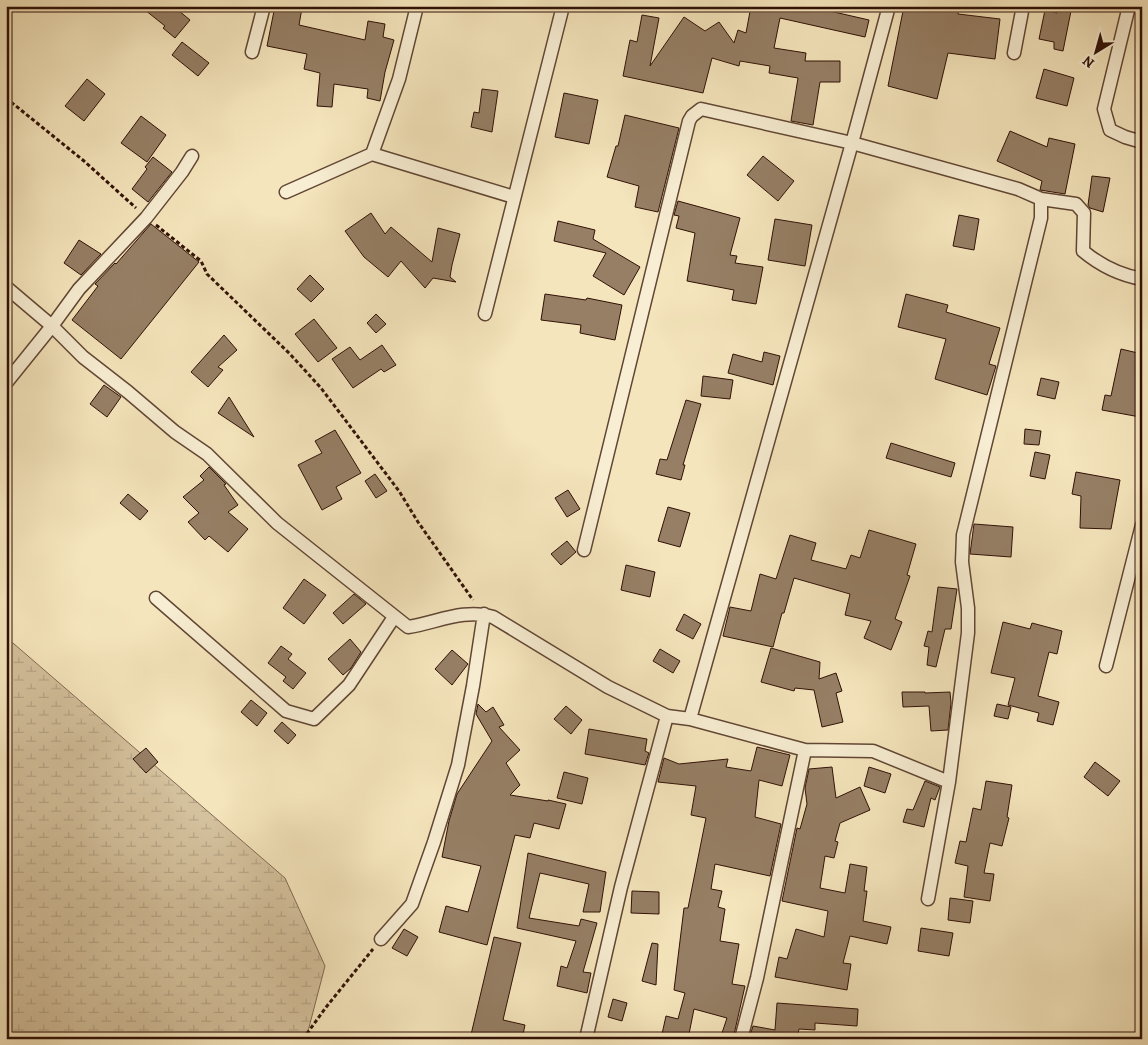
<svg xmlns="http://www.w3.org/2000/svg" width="1148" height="1045" font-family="Alegreya,serif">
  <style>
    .wetland { fill: url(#wetland-marsh); stroke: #826952 }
    .building { fill: #967f65; stroke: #301106 }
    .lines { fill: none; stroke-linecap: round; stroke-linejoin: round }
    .minor-casing { stroke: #614634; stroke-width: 15 }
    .path { stroke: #301106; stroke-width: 3; stroke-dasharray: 4 2.5; stroke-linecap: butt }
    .minor { stroke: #f8eed3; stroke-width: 12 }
  </style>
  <defs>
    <pattern id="wetland-marsh" width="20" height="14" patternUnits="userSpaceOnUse" patternTransform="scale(1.25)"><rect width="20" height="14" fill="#d4c19d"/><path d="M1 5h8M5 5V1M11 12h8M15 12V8" fill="none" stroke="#b6a586"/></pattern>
  </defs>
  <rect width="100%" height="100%" fill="#f5e5bc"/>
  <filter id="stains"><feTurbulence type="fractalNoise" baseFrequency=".004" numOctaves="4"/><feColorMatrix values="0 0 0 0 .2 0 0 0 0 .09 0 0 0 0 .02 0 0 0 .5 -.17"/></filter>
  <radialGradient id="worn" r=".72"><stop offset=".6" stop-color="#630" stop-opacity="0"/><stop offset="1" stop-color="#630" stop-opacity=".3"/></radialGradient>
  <path class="wetland" d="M6 637 285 878 325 966 306 1039H6Z"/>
  <path class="building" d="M140 6H173L190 20 175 38 163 28 165 26Z
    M275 6 302 8 299 25 365 40 368 21 385 24 383 37 394 40 385 72 380 101 367 98 368 89 334 84 332 107 317 106 320 73 304 69 307 54 267 46Z
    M751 6H808L869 20 865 37 780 18 774 48 806 53 805 61H840V82H820L813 125 791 121 798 78 769 73 770 66 740 61 739 66 712 58 703 93 623 76 630 40 637 42 642 15 659 18 650 66 684 17 705 31 719 22 734 43 738 30 746 33Z
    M904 6H959L958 14 1000 19 995 59 948 53 937 99 888 86Z
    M1058 6H1072L1063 51 1054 49V42L1039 39 1045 10 1057 13Z
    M182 42 209 63 198 76 172 55Z
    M1044 69 1074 78 1067 106 1036 98Z
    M87 79 105 94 84 121 65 106Z
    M482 89 498 91 492 132 471 127 474 112 479 113Z
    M564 93 598 100 589 144 555 137Z
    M625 115 679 128 658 212 635 207 639 186 607 177 616 146H618Z
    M141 116 166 135 147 162 121 143Z
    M1010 131 1047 147 1049 138 1075 144 1065 194 1040 190 1042 181 997 161Z
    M763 156 794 181 778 201 747 175Z
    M153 157 172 172 148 202 132 189 147 169 145 167Z
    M1092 176 1110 178 1103 212 1090 208 1088 205Z
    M678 201 740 218 730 255 737 256 735 263 763 267 756 304 732 300 734 290 687 281 695 233 676 228 679 216 674 215Z
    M371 213 385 234 391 227 432 262 438 228 460 234 452 265 450 277 456 282 433 278 425 288 401 261 388 277 364 257 345 231Z
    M959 215 979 219 974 250 953 246Z
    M775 219 812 225 805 266 768 260Z
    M558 221 595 230 593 239 640 267 624 295 593 276 606 253 554 241Z
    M151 224 199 262 121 359 72 320 98 286 95 284 115 263 116 264Z
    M79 240 101 254 81 275 64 263Z
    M310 275 324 289 311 302 297 289Z
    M545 294 586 300 587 298 622 305 615 340 580 333 581 325 541 320Z
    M906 294 948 305 946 312 1000 328 989 364 996 366 987 395 935 379 946 339 898 327Z
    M376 314 386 324 376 333 367 323Z
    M314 319 337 348 318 362 295 334Z
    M224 335 237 350 218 367 223 370 208 387 191 372Z
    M382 345 396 365 384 372 381 369 353 388 332 359 350 347 360 360Z
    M1121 349 1142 354 1140 417 1102 410 1105 395 1111 396Z
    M764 352 780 356 773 385 728 373 733 354 762 362Z
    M703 376 733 380 730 399 701 396Z
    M1041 378 1059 382 1055 399 1037 395Z
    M104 385 121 397 107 417 90 404Z
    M229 397 254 437 218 413Z
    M686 400 701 404 683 465H685L681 480 656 474 660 459 667 460Z
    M1025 429 1041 431 1039 445 1024 444Z
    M335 430 361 473 336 487 342 499 322 510 298 465 322 453 315 441Z
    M891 443 955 463 951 477 886 458Z
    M1035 452 1050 455 1045 479 1030 476Z
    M209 467 226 484 224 485 238 505 228 512 248 529 228 552 209 536 205 540 188 522 199 513 183 497 204 480 200 476Z
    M1076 472 1120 480 1111 529 1080 528 1081 496 1072 494Z
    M375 474 387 491 376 498 365 481Z
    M568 490 580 509 567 517 555 498Z
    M128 494 148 511 140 520 120 503Z
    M668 507 690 513 680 547 658 541Z
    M974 524 1013 527 1011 557 970 554Z
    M869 530 916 544 907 575 910 576 895 619 902 622 891 650 864 638 871 621 845 615 850 594 794 578 784 613H782L773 647 723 636 730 607 751 611 760 574 776 579 790 535 816 543 811 560 846 569 851 555 860 558Z
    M567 541 576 552 561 565 551 554Z
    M626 565 655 572 650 597 621 590Z
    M304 579 326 595 304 624 283 608Z
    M938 587 957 589 951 629H945L936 667 927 665 929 647 924 646 928 631 932 632Z
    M354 594 366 604 343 624 333 613Z
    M684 614 701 624 693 639 676 630Z
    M1003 622 1030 629 1032 623 1062 631 1057 654 1049 652 1038 696 1059 702 1053 725 1037 721 1039 713 1008 705 1015 678 991 673Z
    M350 639 361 652 351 668 343 675 328 659Z
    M281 646 292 654 288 659 306 673 293 689 283 681 286 677 268 663Z
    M771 648 820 662 819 679 836 673 842 691 836 693 843 722 822 727 814 690 795 688 794 691 761 682Z
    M660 649 680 661 673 673 653 661Z
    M452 650 468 664 452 685 435 669Z
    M902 692H925V693L950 692 951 703 948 730 931 731 929 706 903 707Z
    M251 700 267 713 257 726 241 712Z
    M478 704 486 712 493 707 504 725 499 727 520 750 506 763 520 785 510 795 548 801V800L566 804 559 829 534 823 530 838 515 835 487 945 439 932 446 906 468 912 481 866 442 857 449 821 457 794 492 741 476 714Z
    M997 704 1011 707 1008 719 994 716Z
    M566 706 582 720 571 734 554 719Z
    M282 722 296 735 288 744 274 731Z
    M589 729 647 739 645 751 649 753 645 765 585 754Z
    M757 747 790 755 782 786 759 780 755 817 781 824 770 876 715 864 711 889 722 891 718 907 725 909 720 941 739 944 732 984 745 986 733 1039H720L727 1018 694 1009 688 1039 662 1034 666 1016 678 1019 685 993 674 990 684 908H688L706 818 691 815 696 786 658 782 664 758 679 764 728 759 726 767 751 771Z
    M146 748 158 762 146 773 133 759Z
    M1095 762 1120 781 1108 796 1084 777Z
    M832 767 836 798 860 787 870 810 840 823 835 841 838 842 834 858 825 856 820 888 845 893 850 864 867 867 864 891H867L863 921 891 927 887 944 850 936 843 963 851 964 847 990 775 977 779 957 787 959 796 929 824 937 828 911 782 901 797 828 800 829 807 804 805 788 809 769Z
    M869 767 891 774 885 793 864 786Z
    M564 772 588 778 582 804 557 798Z
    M925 781 940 787 935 800 931 798 924 827 903 822 907 809 913 810Z
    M986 781 1012 785 1007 817 1009 818 1002 846 990 843 984 873 994 874 990 901 964 897 968 866 955 863 960 841 966 842 973 808 981 810Z
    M528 853 606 872 600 912H583L589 884 540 873 529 918 579 926 581 919 597 923 583 972 591 973 587 993 557 986 561 966 567 968 576 941 517 928Z
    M632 891 659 892V914L631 913Z
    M950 898 973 901 970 923 948 920Z
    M921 928 953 933 949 956 918 951Z
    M404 929 418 937 407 956 392 948Z
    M494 937 521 943 503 1020 525 1025 522 1039H470Z
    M652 943 658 944 656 985 642 981Z
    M613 999 627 1003 622 1021 608 1017Z
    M777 1003 858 1009 857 1026 815 1023V1030L799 1029 797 1039H749L753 1026 775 1030Z"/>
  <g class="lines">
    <g class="minor-casing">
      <path id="minor" d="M1129 6 1104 109 1110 130 1125 137 1142 142
        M252 52 264 6
        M1014 53 1023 6
        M372 154 514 197
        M286 192 372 154 399 79 417 6
        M6 287 52 326 83 357 128 392 175 432 207 454 277 523 408 627C436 623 464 608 493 617L608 687 667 716 690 719 805 750 873 751 949 782
        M485 314 563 6
        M6 383 52 326 79 289 146 218 182 172 192 156
        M584 550 689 121 692 116 701 109 852 143 1018 189 1041 199 1076 204 1084 213 1083 251C1101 266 1119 275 1142 279
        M156 598 286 711 314 719 349 685 394 617
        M1106 666 1142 525
        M690 719 852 143 889 6
        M928 899 949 782 968 633V608L962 562 963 535 1041 218V199
        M381 939 412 904 434 842 458 765 473 686 484 614
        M586 1039 621 887 667 716
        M741 1039 757 978 805 750"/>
    </g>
    <path class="path" d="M6 98 84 161 136 208
      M156 225 201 261 207 274 290 354 321 388 399 491 418 522 473 600
      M303 1039 327 1006 373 949"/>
    <use href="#minor" class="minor"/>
  </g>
  <rect width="1148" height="1045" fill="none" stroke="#f5e5bc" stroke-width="25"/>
  <rect x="8" y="8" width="1133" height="1030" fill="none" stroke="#301106" stroke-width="2.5"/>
  <rect x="12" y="12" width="1123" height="1020" fill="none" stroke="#301106"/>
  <g transform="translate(1096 52) rotate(217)" stroke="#f8eed3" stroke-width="4" paint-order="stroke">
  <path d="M0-4L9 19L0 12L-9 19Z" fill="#301106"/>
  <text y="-8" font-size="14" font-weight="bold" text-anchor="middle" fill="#301106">N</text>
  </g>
  <rect width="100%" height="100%" filter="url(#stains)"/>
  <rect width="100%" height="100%" fill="url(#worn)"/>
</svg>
